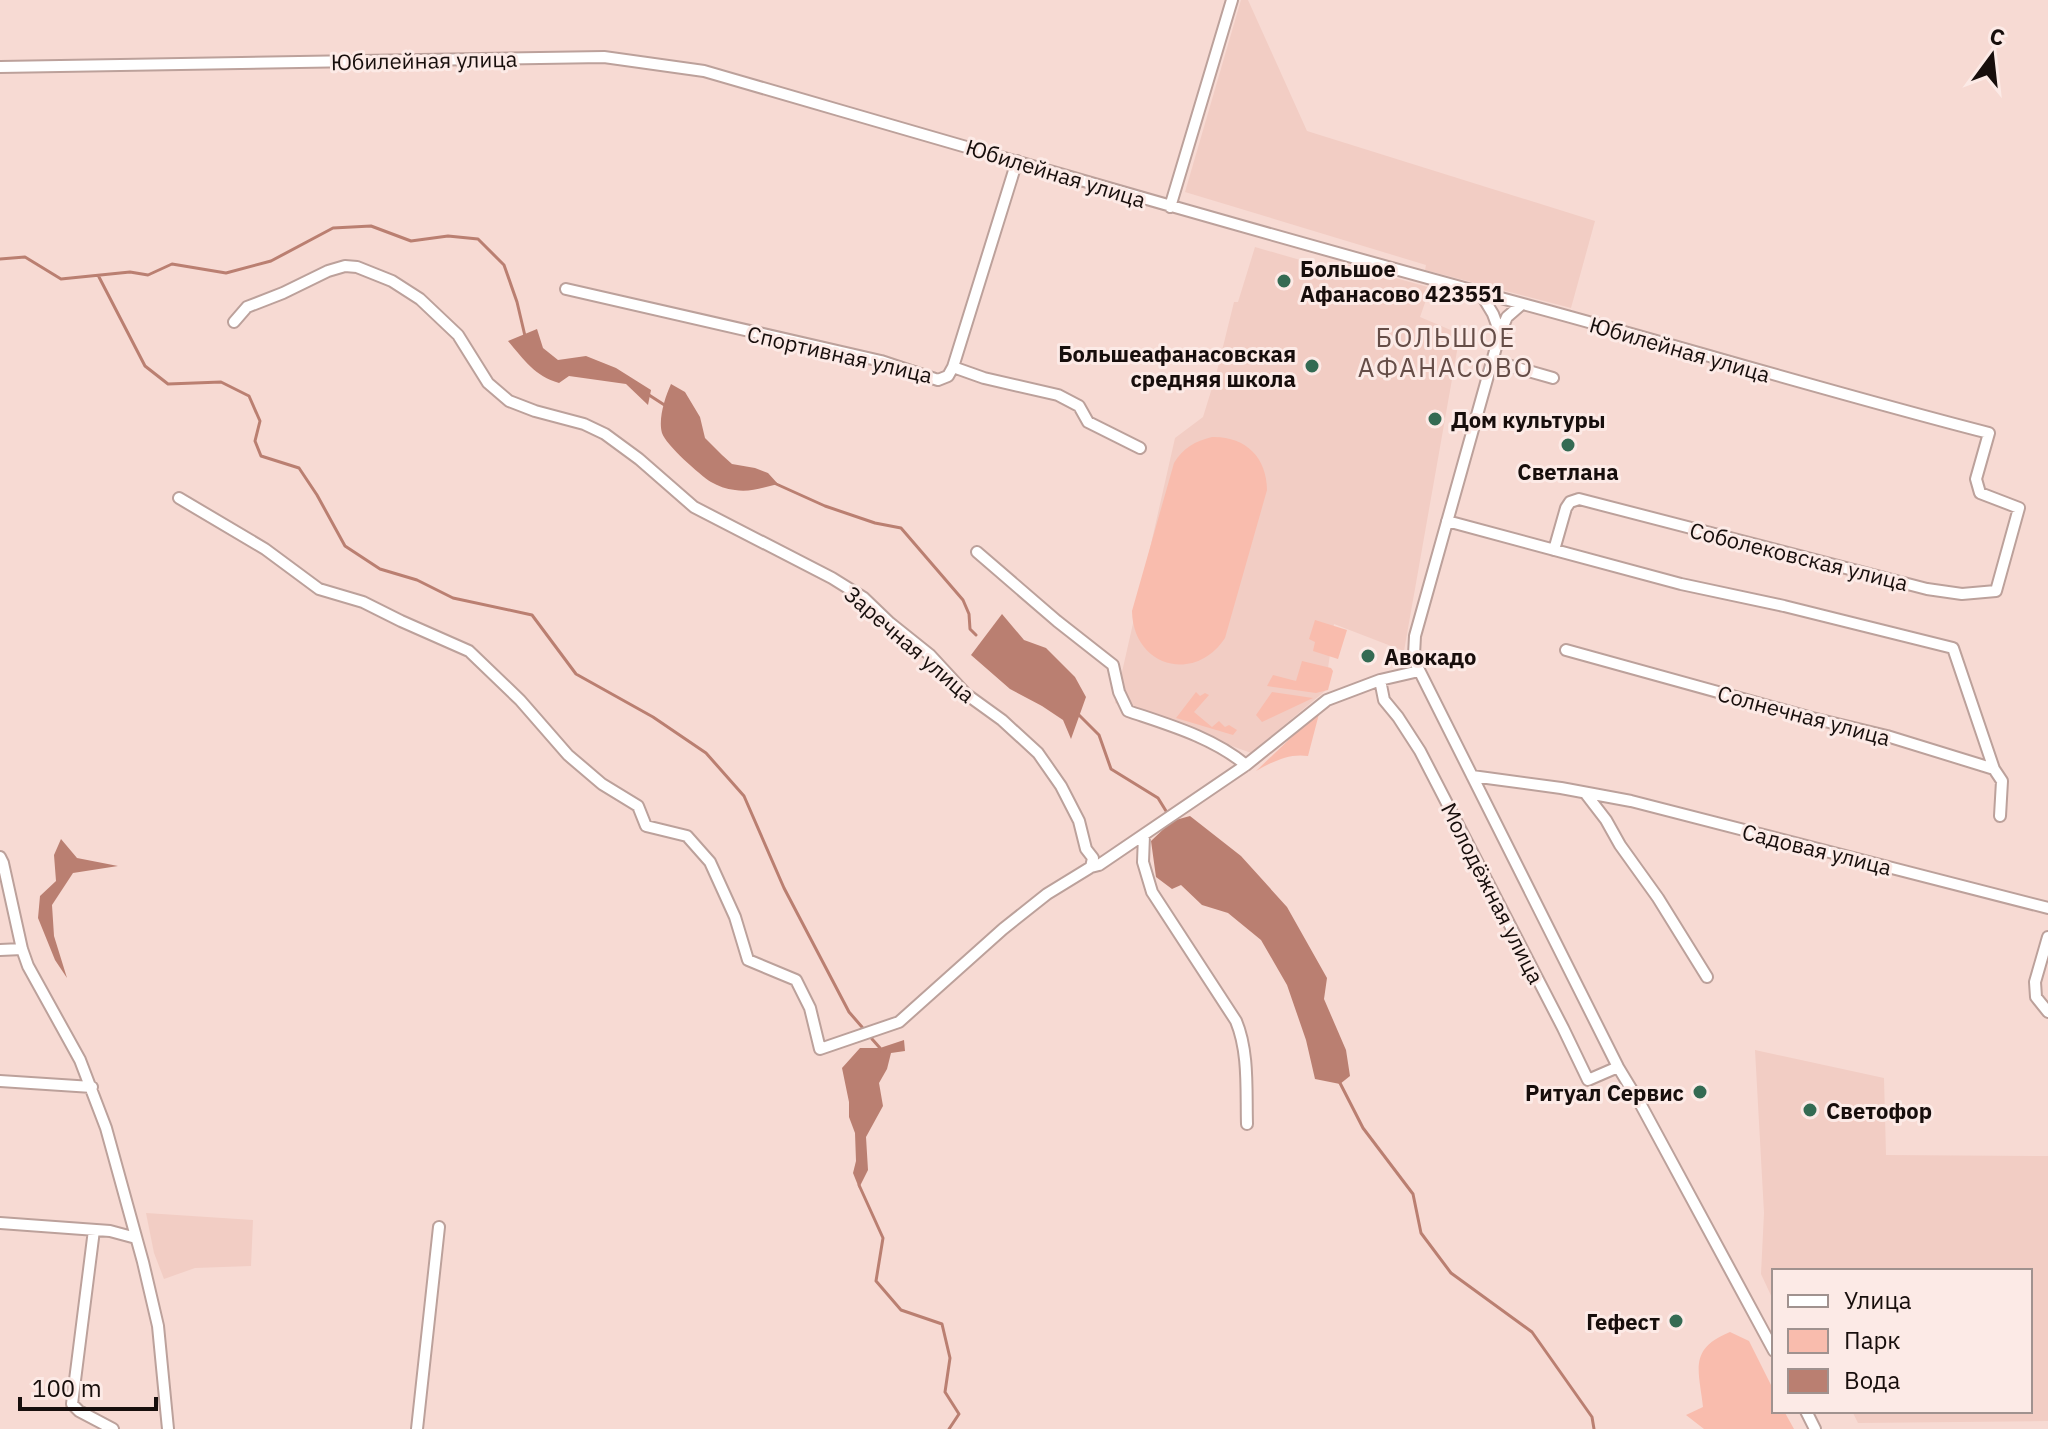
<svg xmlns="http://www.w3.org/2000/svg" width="2048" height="1429" font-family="'IBM Plex Sans',sans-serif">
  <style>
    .built { fill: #f2cdc4 }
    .green { fill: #f9bcad }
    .water { fill: #ba7f71 }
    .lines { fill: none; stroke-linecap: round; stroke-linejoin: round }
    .stream { stroke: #ba7f71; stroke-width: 3 }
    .minor-casing { stroke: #bca19b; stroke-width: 14 }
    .minor { stroke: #fff; stroke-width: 10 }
    .poi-dot { fill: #346b53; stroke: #fceae6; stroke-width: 3 }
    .labels { text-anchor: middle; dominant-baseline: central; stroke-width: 6; stroke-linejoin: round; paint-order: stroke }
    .street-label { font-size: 22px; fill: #170e0c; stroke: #fceae6 }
    .poi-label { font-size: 22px; font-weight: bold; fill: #170e0c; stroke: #fceae6; text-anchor: start }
    .quarter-label { font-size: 26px; letter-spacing: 2px; fill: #654d47; stroke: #fceae6 }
  </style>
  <rect width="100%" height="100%" fill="#f7dad3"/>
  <path class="built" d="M1241 0H1248L1307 131 1595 221 1571 308 1425 270 1426 265 1185 192Z
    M1255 247 1342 272 1345 264 1428 287 1426 296 1427 297 1420 317 1460 334 1404 651 1334 624 1325 691 1251 753 1115 703 1175 438 1203 417 1216 375 1234 302H1238Z
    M1755 1050 1884 1078 1886 1155 2048 1156V1421L1858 1423 1852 1411H2030V1271H1774V1302L1761 1274 1764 1213Z
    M146 1213 253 1220 251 1266 195 1268 164 1279 154 1253Z"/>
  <path class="green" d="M1212 437C1245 436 1267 457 1267 490L1225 638C1195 684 1133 667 1132 611L1174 463C1183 448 1195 441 1212 437Z
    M1315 620 1347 630 1338 659 1313 651 1315 642 1309 639Z
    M1302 661 1331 668 1333 671 1328 690 1316 693 1267 686 1273 675 1296 681Z
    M1196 692 1200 696 1205 693 1209 695 1194 712 1212 727 1219 721 1225 727 1229 725 1237 730 1233 735 1176 718Z
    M1272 692 1313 698 1262 722 1256 715Z
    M1320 710 1308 756C1289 753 1272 762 1256 771Z
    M1730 1332 1749 1341 1774 1391V1411H1784L1794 1429H1704L1686 1415 1703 1407C1699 1370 1688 1349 1730 1332Z"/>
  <path class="water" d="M537 329 543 348 558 360 586 356 616 368 651 390 648 405 626 384 569 376 559 383C535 376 524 360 508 341Z
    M671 384 685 392 700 417 705 438 722 455 732 464 755 468 768 473 778 484C764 487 749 493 735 490 726 489 718 486 711 482 700 475 666 445 662 433 658 419 665 397 671 384Z
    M1002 614 1024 640 1046 648 1075 677 1086 697 1071 739 1063 720 1042 706 1010 689 971 655Z
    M1190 816 1241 856 1287 907 1327 978 1324 999 1346 1050 1350 1076 1340 1084 1315 1079 1306 1040 1287 985 1261 940 1228 913 1202 905 1181 885 1172 889 1156 877 1151 841 1172 821Z
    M61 839 77 858 118 866 73 873 52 905 54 936 67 978 55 960 38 918 40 896 56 881 54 855Z
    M904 1040 905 1051 891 1053 887 1069 879 1083 883 1106 866 1137 868 1170 859 1188 853 1173 856 1161 855 1133 849 1117V1102L842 1068 860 1048H880Z"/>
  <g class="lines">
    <path class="stream" d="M0 259 25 257 61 279 130 272 148 275 172 264 226 273 271 261 333 228 371 226 411 241 448 236 478 239 504 265 517 302 525 336
      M99 277 145 366 168 384 221 382 249 396 260 421 255 441 261 456 299 468 317 495 345 546 380 569 417 580 453 598 532 615 576 674 653 717 706 753 744 796 784 888 849 1012 862 1027
      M649 395 666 406
      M774 483 825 506 875 523 901 528 963 600 969 614 970 629 976 635
      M1078 714 1099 735 1111 769 1158 798 1166 811
      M872 1039 880 1048 879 1052
      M1340 1083 1363 1128 1413 1194 1421 1233 1451 1273 1532 1332 1592 1417 1594 1429
      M859 1185 883 1238 876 1281 901 1310 942 1324 950 1358 945 1392 959 1414 949 1429"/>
    <g class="minor-casing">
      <path id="minor" d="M0 67 604 57 704 71C977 150 1249 230 1523 304 1679 346 1833 393 1989 433L1976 479 1980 493 2019 508 1996 591 1962 594 1927 589 1579 499 1570 502 1566 508 1554 550
        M1170 207 1232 0
        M566 289 881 361 938 380 948 376 953 367 1017 161
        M1481 294 1493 314 1500 333 1415 636 1414 655 1417 666 1618 1067 1641 1105 1774 1351
        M234 322 247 307 283 293 328 271 345 266 357 267 392 281 420 299 458 335 488 383 509 401 535 411 584 424 605 434 639 459 694 507 832 578 864 598 890 623 930 655 966 694 1002 720 1038 753 1061 786 1079 821 1086 849 1093 858 1091 867
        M1500 333 1507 317 1522 304
        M1493 361 1553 378
        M953 367 984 378 1058 395 1079 406 1088 422 1140 448
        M179 498 265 549 319 589 363 602 401 621 469 651 520 700 568 755 602 784 638 806 646 826 687 836 710 862 735 917 748 960 796 980 810 1008 820 1049 899 1022 1003 929 1047 894 1091 867 1099 865 1246 765 1327 700 1380 680 1419 671
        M1447 521 1681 584 1784 606 1953 648 1994 769 2002 781 2000 816
        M977 552 1057 621 1113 665 1119 692 1128 711C1169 725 1212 737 1246 765
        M1566 650 1812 718 1887 736 1994 769
        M1380 680 1384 700 1398 717 1420 751 1563 1028 1588 1080 1618 1067
        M1472 776 1561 788 1631 801 2048 908
        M1586 794 1606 820 1620 845 1658 898 1707 977
        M1144 835 1143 862 1152 892 1236 1021C1249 1052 1246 1090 1247 1124
        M0 857 3 863 22 949 28 966 80 1060 106 1128 143 1262 158 1326 168 1429
        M2048 937 2035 982 2036 997 2048 1012
        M0 950 22 949
        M0 1081 92 1087
        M0 1223 110 1231 136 1238
        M94 1230 72 1404 79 1411 113 1429
        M1806 1411 1815 1429
        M417 1429 439 1227"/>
    </g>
    <use href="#minor" class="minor"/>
  </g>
  <g class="poi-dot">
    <circle cx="1284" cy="281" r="8"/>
    <circle cx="1312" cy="366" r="8"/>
    <circle cx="1435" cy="419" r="8"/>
    <circle cx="1568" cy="445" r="8"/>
    <circle cx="1368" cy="656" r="8"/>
    <circle cx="1700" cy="1092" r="8"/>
    <circle cx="1810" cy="1110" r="8"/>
    <circle cx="1676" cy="1321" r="8"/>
  </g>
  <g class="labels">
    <g class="street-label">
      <text transform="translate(424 60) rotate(-1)">Юбилейная улица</text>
      <text transform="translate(1056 173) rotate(17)">Юбилейная улица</text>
      <text transform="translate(1680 349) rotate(16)">Юбилейная улица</text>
      <text transform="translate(840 354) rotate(13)">Спортивная улица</text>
      <text transform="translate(1799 556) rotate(14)">Соболековская улица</text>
      <text transform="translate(910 644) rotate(41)">Заречная улица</text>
      <text transform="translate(1804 715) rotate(15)">Солнечная улица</text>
      <text transform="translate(1817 849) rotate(14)">Садовая улица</text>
      <text transform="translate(1493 893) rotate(63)">Молодёжная улица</text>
    </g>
    <g class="poi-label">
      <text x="1300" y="268">Большое<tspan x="1300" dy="25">Афанасово 423551</tspan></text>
      <text x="1296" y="353" text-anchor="end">Большеафанасовская<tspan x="1296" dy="25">средняя школа</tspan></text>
      <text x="1451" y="419">Дом культуры</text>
      <text x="1568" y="471" text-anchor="middle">Светлана</text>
      <text x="1384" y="656">Авокадо</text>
      <text x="1684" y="1092" text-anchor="end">Ритуал Сервис</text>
      <text x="1826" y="1110">Светофор</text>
      <text x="1660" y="1321" text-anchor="end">Гефест</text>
    </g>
    <g class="quarter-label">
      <text x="1446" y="337">БОЛЬШОЕ<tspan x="1446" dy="30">АФАНАСОВО</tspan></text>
    </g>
  </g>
  <rect x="1772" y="1269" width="260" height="144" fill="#fceae6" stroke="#a0928f" stroke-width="2"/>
  <rect x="1788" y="1295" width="40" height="12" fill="#ffffff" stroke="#a0928f" stroke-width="2"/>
  <text x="1844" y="1309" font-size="24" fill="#170e0c">Улица</text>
  <rect x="1788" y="1329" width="40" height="24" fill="#f9bcad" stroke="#a0928f" stroke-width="2"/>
  <text x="1844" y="1349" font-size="24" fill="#170e0c">Парк</text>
  <rect x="1788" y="1369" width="40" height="24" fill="#ba7f71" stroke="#a0928f" stroke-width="2"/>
  <text x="1844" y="1389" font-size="24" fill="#170e0c">Вода</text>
  <g transform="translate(1992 56) rotate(15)" stroke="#fceae6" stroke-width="6" paint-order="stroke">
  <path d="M0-6L14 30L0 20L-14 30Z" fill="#170e0c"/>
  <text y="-12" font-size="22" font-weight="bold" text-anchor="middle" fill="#170e0c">С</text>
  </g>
  <path d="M20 1397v12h136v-12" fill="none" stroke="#170e0c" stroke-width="4"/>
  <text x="32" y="1397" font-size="24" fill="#170e0c" stroke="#fceae6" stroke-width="6" paint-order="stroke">100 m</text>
</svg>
